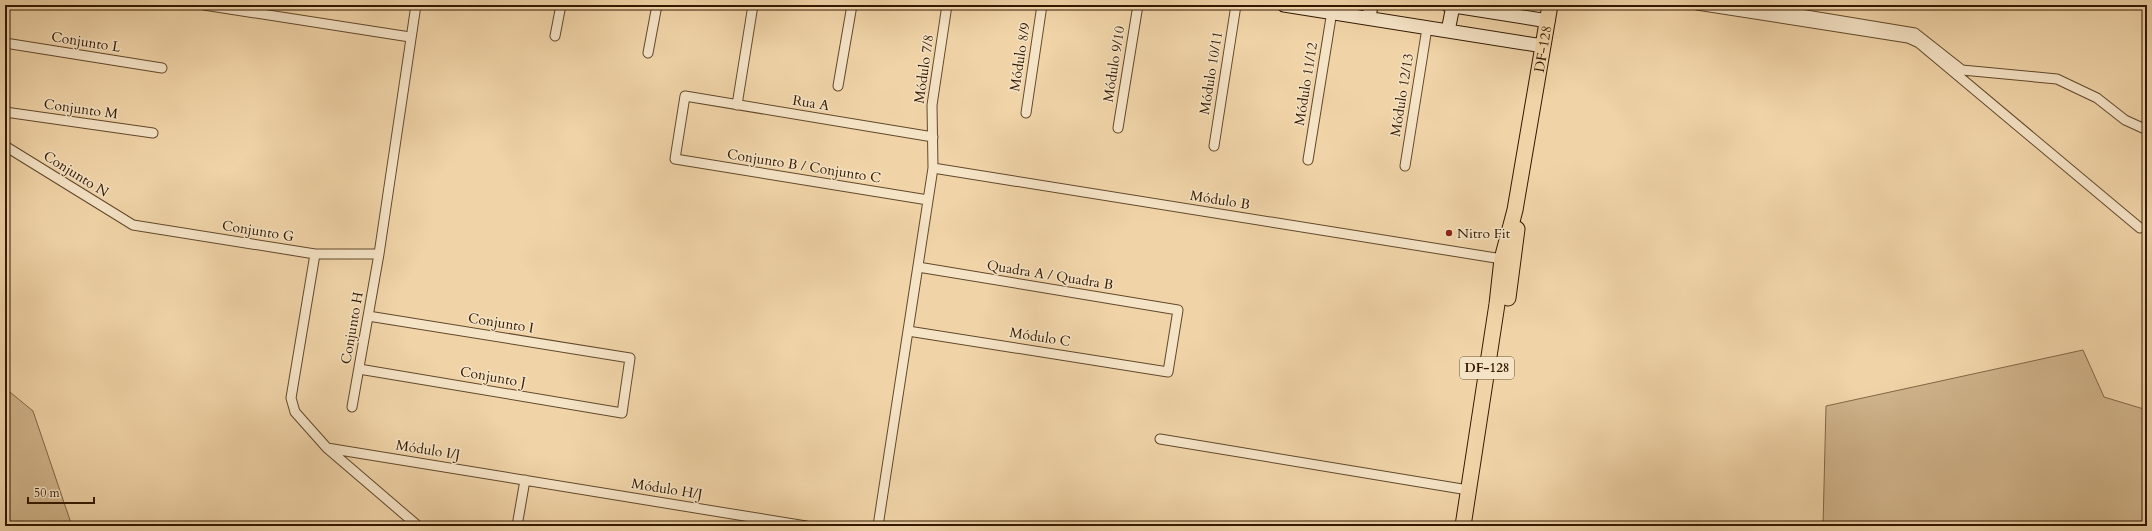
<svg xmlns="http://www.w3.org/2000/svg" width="2152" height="531" font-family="Cardo,serif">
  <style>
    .green { fill: #d0b48b; stroke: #826646 }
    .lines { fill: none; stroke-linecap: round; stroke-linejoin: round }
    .street-casing { stroke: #62482a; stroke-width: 11 }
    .secondary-casing { stroke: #331900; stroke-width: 15 }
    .primary-casing { stroke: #331900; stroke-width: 17 }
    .street { stroke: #f5e3c6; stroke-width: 9 }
    .secondary { stroke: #f5e3c6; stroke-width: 13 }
    .primary { stroke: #f0d4a8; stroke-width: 15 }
    .poi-dot { fill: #8f2418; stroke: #f5e3c6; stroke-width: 1.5 }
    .labels { text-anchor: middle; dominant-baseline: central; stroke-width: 3; stroke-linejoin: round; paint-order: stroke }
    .shield { fill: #f5e3c6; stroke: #6d563b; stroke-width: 1 }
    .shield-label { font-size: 13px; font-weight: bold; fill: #331900 }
    .street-label { font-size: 14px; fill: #331900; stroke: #f5e3c6 }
    .poi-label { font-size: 14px; fill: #331900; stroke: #f5e3c6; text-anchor: start }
  </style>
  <rect width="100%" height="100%" fill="#f0d4a8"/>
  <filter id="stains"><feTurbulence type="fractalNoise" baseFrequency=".005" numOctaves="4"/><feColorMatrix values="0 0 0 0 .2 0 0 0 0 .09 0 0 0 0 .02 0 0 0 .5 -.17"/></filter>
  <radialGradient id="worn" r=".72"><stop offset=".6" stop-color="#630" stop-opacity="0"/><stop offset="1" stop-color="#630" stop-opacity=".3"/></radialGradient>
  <path class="green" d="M2083 350 2104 397 2147 410V526H1823L1826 406Z
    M5 388 33 411 72 526H5Z"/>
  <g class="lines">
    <g class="street-casing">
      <path id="street" d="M204 5 410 37
        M1697 5 1908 38 1919 43 2140 228
        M1746 5 1915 33 1962 70 2057 79 2097 98 2125 120 2147 130
        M555 36 561 5
        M5 43 162 68
        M648 53 657 5
        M838 86 852 5
        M737 105 753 5
        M5 112 153 133
        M1026 113 1042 5
        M1118 128 1138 5
        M5 146 133 225 315 254H379
        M1214 146 1236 5
        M1308 160 1333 5
        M1405 166 1427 28
        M933 168 1502 259
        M928 200 675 159 685 96 933 137
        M315 254 291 398 295 412 327 448 418 526
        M908 331 1168 372 1178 310 918 267
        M359 369 622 413 630 358 368 316
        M352 407 379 254 416 5
        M1160 439 1468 490
        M327 448 806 526
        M517 526 525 480
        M878 526 933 168 932 105 947 5"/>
    </g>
    <g class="secondary-casing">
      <path id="secondary" d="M1284 5 1543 46
        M1448 5 1548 21
        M1369 18 1371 5
        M1448 31 1453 6"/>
    </g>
    <g class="primary-casing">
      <g id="primary">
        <path d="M1508 298 1517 229"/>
        <path id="s1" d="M1463 526 1497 304 1502 259 1515 210 1550 5"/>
      </g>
    </g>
    <use href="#street" class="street"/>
    <use href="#secondary" class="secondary"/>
    <use href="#primary" class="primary"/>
  </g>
  <circle class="poi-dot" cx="1449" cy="233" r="4"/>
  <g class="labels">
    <rect class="shield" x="1460" y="357" width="54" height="22" rx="3"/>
    <g class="shield-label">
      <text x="1487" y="368">DF-128</text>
    </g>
    <g class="street-label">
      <text transform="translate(86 42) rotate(9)">Conjunto L</text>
      <text stroke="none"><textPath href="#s1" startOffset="484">DF-128</textPath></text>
      <text transform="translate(1020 57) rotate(-81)">Módulo 8/9</text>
      <text transform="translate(1114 64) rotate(-81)">Módulo 9/10</text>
      <text transform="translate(924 69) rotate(-82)">Módulo 7/8</text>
      <text transform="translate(1211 73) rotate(-81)">Módulo 10/11</text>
      <text transform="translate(1306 84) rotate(-81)">Módulo 11/12</text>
      <text transform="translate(1402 95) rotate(-81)">Módulo 12/13</text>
      <text transform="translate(811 103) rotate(9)">Rua A</text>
      <text transform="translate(81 109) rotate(8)">Conjunto M</text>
      <text transform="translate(804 166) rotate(9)">Conjunto B / Conjunto C</text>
      <text transform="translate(76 174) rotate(32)">Conjunto N</text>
      <text transform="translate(1220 200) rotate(9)">Módulo B</text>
      <text transform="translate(258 231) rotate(9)">Conjunto G</text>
      <text transform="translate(1050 275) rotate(9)">Quadra A / Quadra B</text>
      <text transform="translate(501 323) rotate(9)">Conjunto I</text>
      <text transform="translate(352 328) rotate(-80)">Conjunto H</text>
      <text transform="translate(1040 337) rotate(9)">Módulo C</text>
      <text transform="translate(493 377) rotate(10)">Conjunto J</text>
      <text transform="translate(428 450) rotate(9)">Módulo I/J</text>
      <text transform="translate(667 489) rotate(9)">Módulo H/J</text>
    </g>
    <g class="poi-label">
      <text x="1457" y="233">Nitro Fit</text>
    </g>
  </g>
  <rect width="2152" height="531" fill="none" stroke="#f0d4a8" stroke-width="20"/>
  <rect x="6" y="6" width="2140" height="519" fill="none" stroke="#331900" stroke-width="2"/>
  <rect x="10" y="10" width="2132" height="511" fill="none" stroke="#331900"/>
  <path d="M28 497v6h66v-6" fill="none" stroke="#331900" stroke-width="2"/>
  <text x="34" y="497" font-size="12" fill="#331900" stroke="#f5e3c6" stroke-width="3" paint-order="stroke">50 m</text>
  <rect width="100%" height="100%" filter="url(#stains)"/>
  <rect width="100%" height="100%" fill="url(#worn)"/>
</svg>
